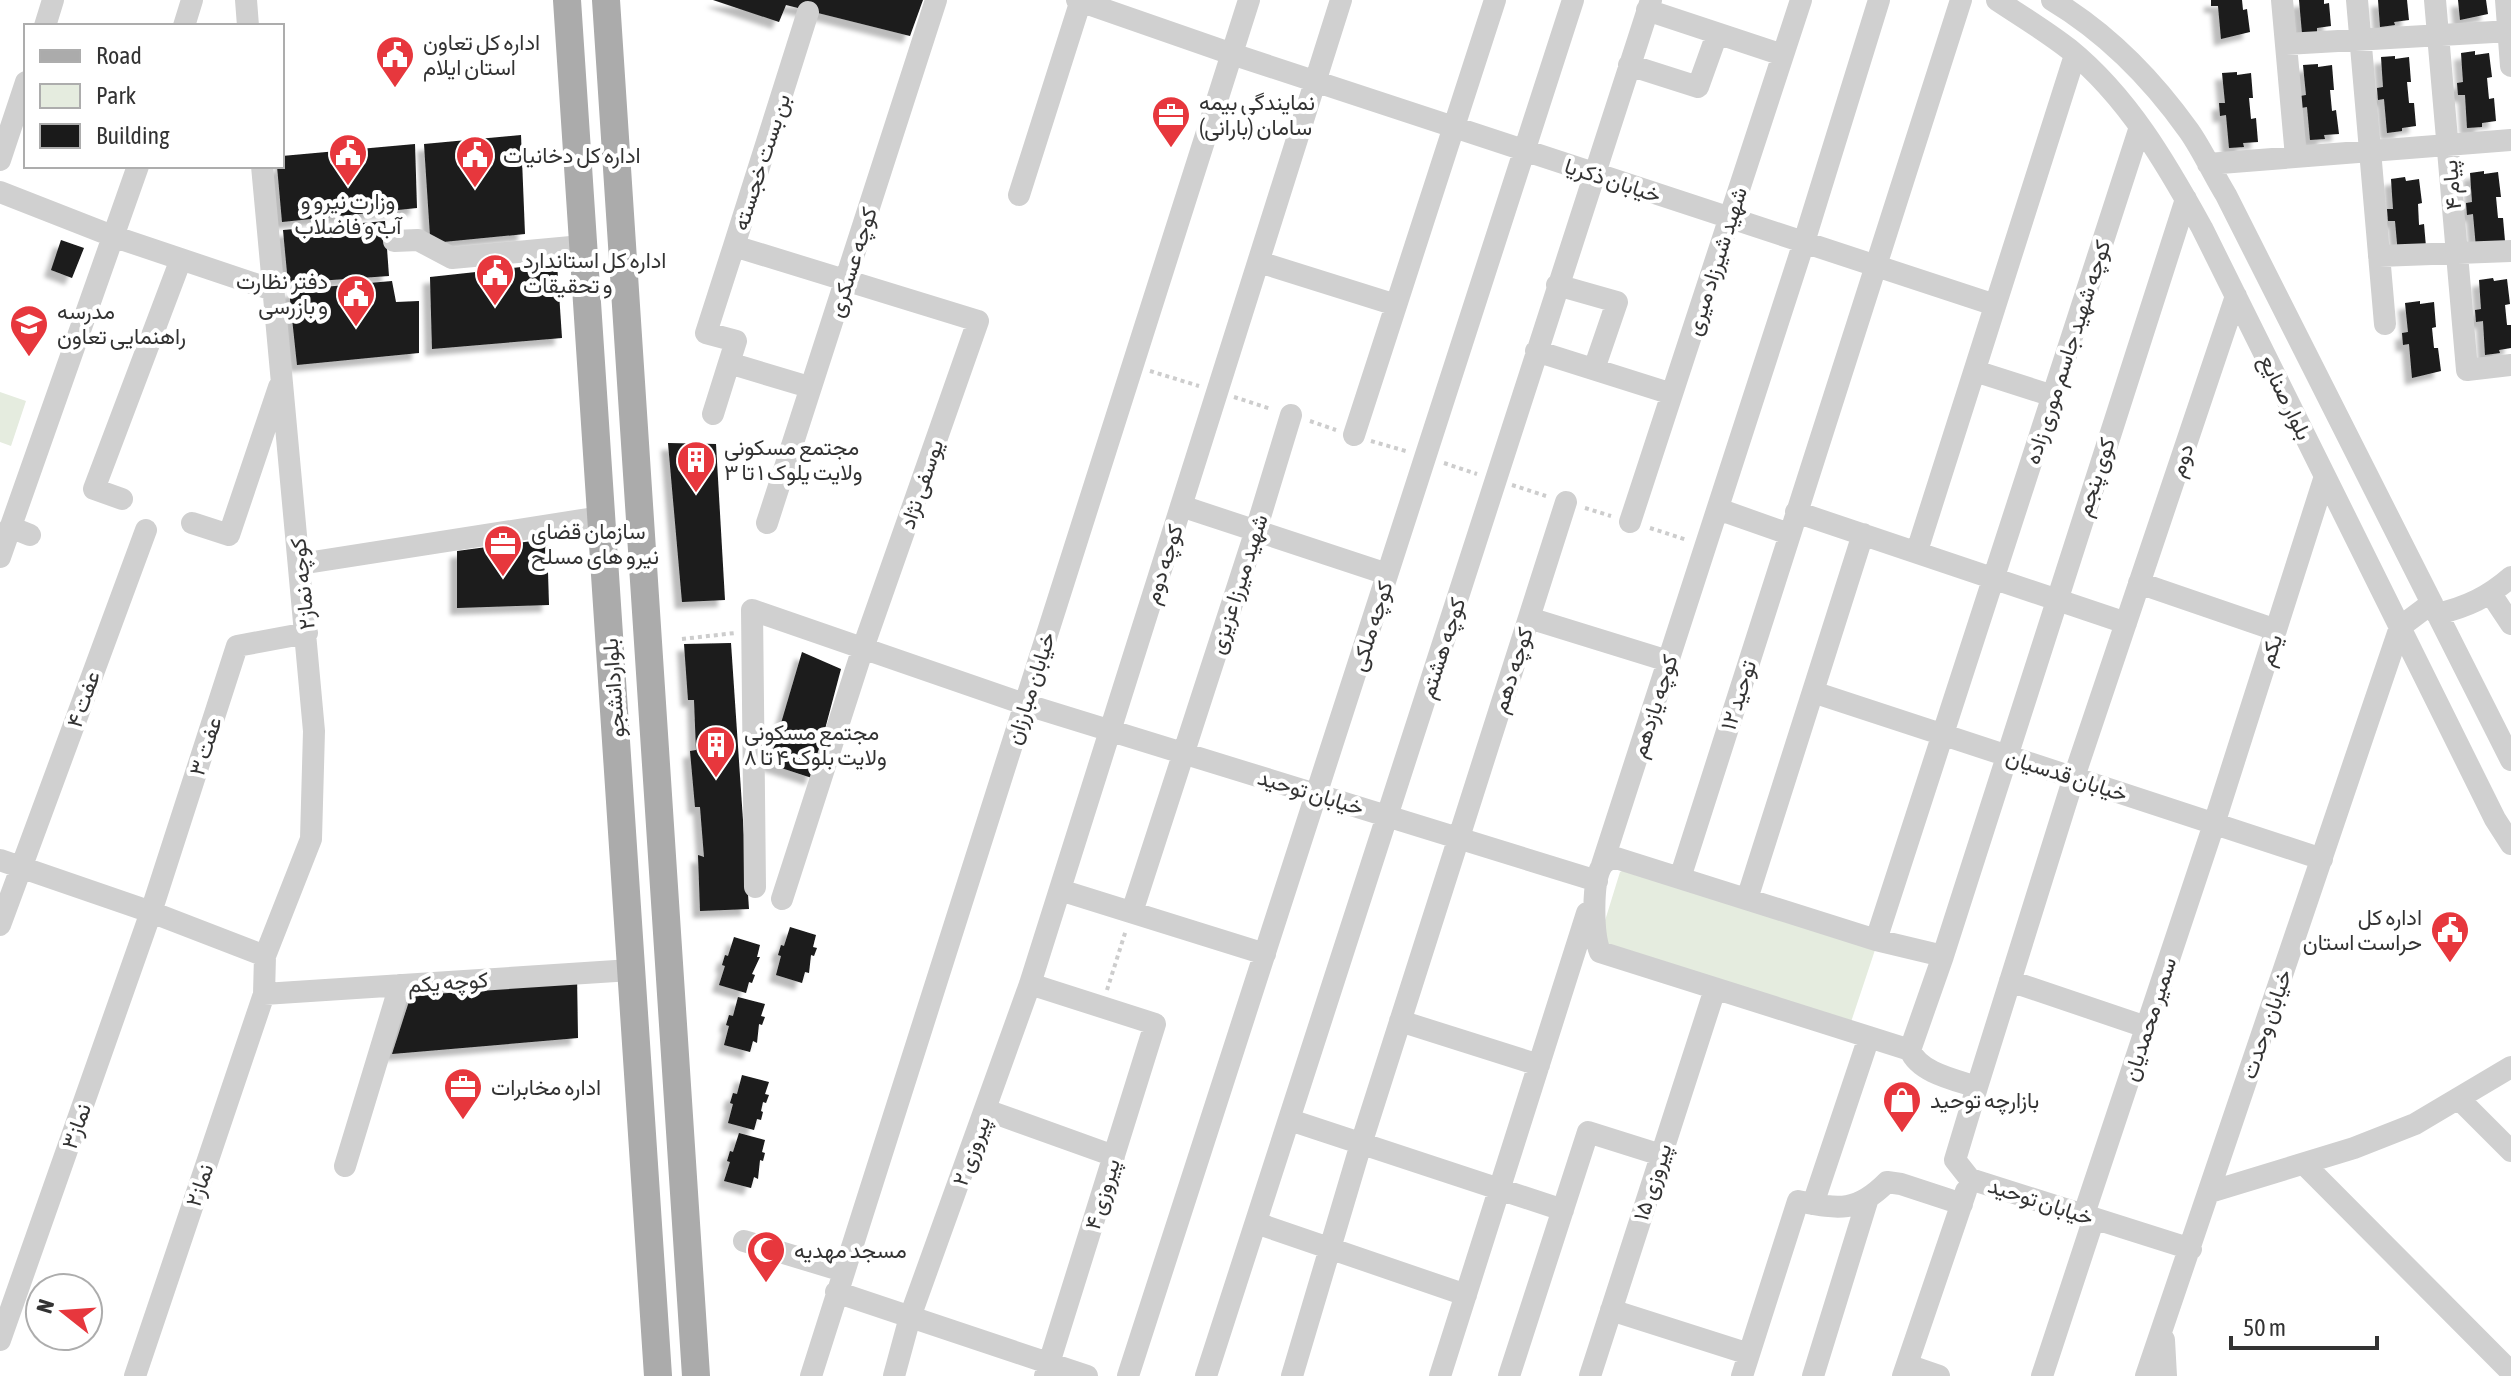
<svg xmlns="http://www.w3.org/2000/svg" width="2511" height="1376" font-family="'Asap Condensed',Vazirmatn,sans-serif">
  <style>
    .green { fill: #e5ecdf }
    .building { fill: #1a1a1a; filter: url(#shadow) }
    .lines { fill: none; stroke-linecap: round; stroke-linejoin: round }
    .path { stroke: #cdcdcd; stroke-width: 4; stroke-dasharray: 4 4; stroke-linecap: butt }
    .minor { stroke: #d0d0d0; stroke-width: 22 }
    .major { stroke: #ababab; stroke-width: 28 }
    .labels { text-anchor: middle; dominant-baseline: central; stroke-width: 8; stroke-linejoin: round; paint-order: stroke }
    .poi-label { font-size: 22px; fill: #333; stroke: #fff; text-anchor: start }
    .street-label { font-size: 22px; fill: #333; stroke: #fff }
  </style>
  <defs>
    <filter id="shadow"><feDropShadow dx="-7" dy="7" stdDeviation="2" flood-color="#0004"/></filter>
  </defs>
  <rect width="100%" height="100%" fill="#fff"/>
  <path class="green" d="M0 392 26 401 11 446 0 442Z
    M1628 868 1876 947 1850 1025 1603 948 1599 940 1620 872Z"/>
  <path class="building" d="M713 0H923L910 36 786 5 779 22Z
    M2211 0H2242L2243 10 2247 9 2250 32 2221 39 2218 6H2211Z
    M2299 0H2324V4L2329 3 2331 26 2317 28V32L2302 33Z
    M2378 0H2407L2409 20 2394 22 2395 25 2380 27Z
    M2458 0H2486L2488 14 2460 20Z
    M2475 51V55L2489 53 2492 77 2487 78 2489 99 2494 98 2496 121 2482 123V127L2467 128 2465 95H2458L2457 83 2463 82 2461 53Z
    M2395 56V59L2409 57 2411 82H2407L2409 103H2414L2416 126 2402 128V131L2387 133 2384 99 2378 100 2377 88 2383 87 2381 57Z
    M2318 64V67L2332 65 2334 90H2330L2332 111 2336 110 2339 134 2324 135 2325 139 2310 140 2307 107 2301 108 2300 96 2306 95 2303 65Z
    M2237 72V75L2251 73 2253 98H2249L2251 119 2256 118 2258 142 2243 143 2244 147 2229 148 2226 115 2220 116 2219 103H2225L2222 73Z
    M521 135 525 234 443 242 430 236 424 144Z
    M415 144 417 208 282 222 277 166H282V156Z
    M2484 171V174L2498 172 2501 197H2496L2498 218H2503L2505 241 2476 248 2473 214 2467 215 2466 203 2472 202 2470 173Z
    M2405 177 2406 181 2419 179 2422 203 2418 204 2419 225 2424 224 2426 247 2398 254 2395 221H2388L2387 209H2393L2391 179Z
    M385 221 389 276 288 283 283 230Z
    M61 240 84 248 72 278 51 270Z
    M557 263 562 338 432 349 430 277Z
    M2493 278 2494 281 2507 279 2510 304 2505 305 2507 325H2511V348L2499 350 2500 353 2485 355 2483 321 2476 322 2475 310 2481 309 2479 280Z
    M392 281 396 302 419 301V353L297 365 289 290Z
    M2420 301V304L2434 302 2436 327 2432 328 2434 348H2438L2441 371 2412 378 2409 344 2403 345 2402 333 2408 332 2405 303Z
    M668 443 716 444 725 600 682 602Z
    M547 539 549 605 457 608V551Z
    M731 643 749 909 700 911 698 855 704 857 700 807H695L690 751 696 750 694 700H688L684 644Z
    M802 652 841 669 812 778 769 764Z
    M790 927 816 935 813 947 817 948 814 956 811 955 809 973 805 972 802 983 776 975 781 956 778 955 781 945 784 946Z
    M734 937 760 945 757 957H760L752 974 755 975 752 983 749 982 746 993 719 985 725 966 722 965 725 955 728 956Z
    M577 974 578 1038 392 1054 413 989Z
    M738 997 765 1004 761 1016 765 1017 762 1025 759 1024 757 1043 753 1041 750 1052 724 1045 729 1026 726 1025 729 1015 733 1016Z
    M742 1075 769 1082 765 1094 769 1095 766 1103 763 1102 761 1111 763 1112 761 1120 757 1119 754 1130 728 1123 733 1104 730 1103 733 1093 737 1094Z
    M739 1133 765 1140 762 1152 765 1153 763 1161 760 1160 758 1179 754 1177 751 1188 724 1181 730 1162 727 1161 730 1151 733 1152Z"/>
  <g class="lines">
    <path class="path" d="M1150 371 1199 386
      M1234 397 1271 409
      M1310 421 1336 430
      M1371 441 1409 452
      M1444 463 1477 474
      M1512 485 1546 496
      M1585 508 1611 516
      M1650 528 1687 540
      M682 639 735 633
      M1107 990 1126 930"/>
    <path class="minor" d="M246 0 248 26
      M1077 0 1232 54 1995 305
      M1997 0C2021 16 2046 31 2069 49 2128 97 2166 163 2202 228L2495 819 2511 844
      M2052 0C2107 33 2152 79 2189 131 2203 151 2213 174 2226 195L2511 760
      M2282 0 2296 157
      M2357 0 2385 324
      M2435 0 2467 370 2511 365
      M2506 0 2511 66
      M1647 10 1783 55
      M45 26 53 0
      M184 26 192 0
      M2286 44 2511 31
      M1629 65 1698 87 1717 34
      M0 160 26 82
      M2208 164 2511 140
      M0 192 115 237 273 290
      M1019 195 1081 0
      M394 241 418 240 452 258 582 246
      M734 246 706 333 736 341 729 363 809 387
      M2379 256 2511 251
      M1259 262 1396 305
      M1557 285 1617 302 1594 369
      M1536 351 1672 394
      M1975 371 2053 396
      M713 414 729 363
      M1354 435 1495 0
      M122 499 94 489 181 259
      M1181 506 1387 574
      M1718 509 1789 534
      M1796 512 2126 623
      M1630 522 1801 0
      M192 523 229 535 279 387
      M767 523 936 0
      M10 527 30 535
      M1917 551 2075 55
      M0 557 138 166
      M300 564 601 517
      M2139 583 2276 630
      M2491 594 2511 624
      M2437 614C2467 607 2488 597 2511 577
      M1529 618 1668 661
      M1813 692 2322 859
      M0 860 151 912 265 956
      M1602 865 1804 242 1879 0
      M1680 878 1961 0
      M755 887 752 610 1024 704 1597 881
      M1060 890 1265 954
      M782 899 863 648 978 321 734 246 808 12
      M1747 899 1863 534
      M1132 912 1256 530 1291 415
      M0 925 146 530
      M1876 940 2140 127
      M1943 956 2186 199
      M2010 981 2146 1027
      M1030 984 1155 1024 1045 1376
      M264 994 631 970
      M1400 1021 1539 1065
      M1910 1050 1600 952C1593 935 1591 880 1603 864 1606 861 1610 859 1613 857L1876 940 1943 956 1910 1050C1919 1073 1956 1080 1977 1087L1955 1160 1970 1179 2191 1249
      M1977 1087 2074 777 2236 296
      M2459 1099 2511 1151
      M986 1110 1114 1156
      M1290 1120 1563 1210
      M2304 1164 2511 1372
      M345 1166 400 985
      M2210 1192 2354 1148 2415 1124 2511 1067
      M1813 1204 1869 1037
      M2084 1214 2214 824 2325 476
      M1256 1223 1466 1295
      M744 1241 843 1271
      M836 1292 1087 1376
      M1611 1310 1749 1354
      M0 1340 151 912 237 646 307 633
      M2164 1340 2166 1376
      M1907 1365 1939 1376
      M135 1376 264 994 265 956 311 839 314 731 262 166
      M811 1376 1249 0
      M894 1376 910 1317 1030 984 1341 0
      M1128 1376 1573 0
      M1206 1376 1651 0
      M1292 1376 1361 1144 1566 502
      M1440 1376 1587 913
      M1509 1376 1588 1132 1661 1155
      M1590 1376 1715 989
      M1742 1376 1798 1201C1839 1209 1856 1213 1887 1182L1901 1184 1962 1204
      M1813 1376 1868 1198
      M1903 1376 1966 1191
      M2042 1376 2094 1218
      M2146 1376 2400 627 2432 603"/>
    <path class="major" d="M567 0 658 1376
      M606 0 696 1376"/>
  </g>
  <defs>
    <g id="civic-pin" transform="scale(2)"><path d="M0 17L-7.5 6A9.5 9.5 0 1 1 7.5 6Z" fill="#e7373d" stroke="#fff"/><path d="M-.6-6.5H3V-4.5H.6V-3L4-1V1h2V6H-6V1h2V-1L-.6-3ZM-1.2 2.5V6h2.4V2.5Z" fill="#fff"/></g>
    <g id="office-pin" transform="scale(2)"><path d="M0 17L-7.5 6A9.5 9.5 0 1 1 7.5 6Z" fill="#e7373d" stroke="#fff"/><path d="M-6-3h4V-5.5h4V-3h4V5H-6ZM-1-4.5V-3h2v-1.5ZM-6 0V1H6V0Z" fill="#fff"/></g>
    <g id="school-pin" transform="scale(2)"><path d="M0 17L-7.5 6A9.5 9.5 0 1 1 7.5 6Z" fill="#e7373d" stroke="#fff"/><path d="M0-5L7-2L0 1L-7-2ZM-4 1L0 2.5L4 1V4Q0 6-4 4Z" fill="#fff"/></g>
    <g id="building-pin" transform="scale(2)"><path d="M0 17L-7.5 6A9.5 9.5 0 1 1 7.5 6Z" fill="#e7373d" stroke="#fff"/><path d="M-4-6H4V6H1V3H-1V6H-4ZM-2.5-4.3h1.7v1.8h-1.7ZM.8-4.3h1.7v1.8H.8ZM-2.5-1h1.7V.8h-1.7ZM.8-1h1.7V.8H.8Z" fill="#fff"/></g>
    <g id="shop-pin" transform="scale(2)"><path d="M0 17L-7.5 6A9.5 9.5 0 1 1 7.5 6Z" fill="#e7373d" stroke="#fff"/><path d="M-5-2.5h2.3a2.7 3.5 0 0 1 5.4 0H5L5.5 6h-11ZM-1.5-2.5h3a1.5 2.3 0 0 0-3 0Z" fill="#fff"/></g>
    <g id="mosque-pin" transform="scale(2)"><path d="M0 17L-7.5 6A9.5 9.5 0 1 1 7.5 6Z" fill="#e7373d" stroke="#fff"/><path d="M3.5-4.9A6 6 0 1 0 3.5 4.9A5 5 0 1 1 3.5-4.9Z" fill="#fff"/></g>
  </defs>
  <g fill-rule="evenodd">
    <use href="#civic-pin" x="395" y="55"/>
    <use href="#office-pin" x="1171" y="115"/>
    <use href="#civic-pin" x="348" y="153"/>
    <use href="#civic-pin" x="475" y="155"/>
    <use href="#civic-pin" x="495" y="273"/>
    <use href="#civic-pin" x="356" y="294"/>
    <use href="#school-pin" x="29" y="324"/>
    <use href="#building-pin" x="696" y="460"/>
    <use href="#office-pin" x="503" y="544"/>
    <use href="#building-pin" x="716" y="745"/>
    <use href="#civic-pin" x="2450" y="930"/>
    <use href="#office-pin" x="463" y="1087"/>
    <use href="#shop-pin" x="1902" y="1100"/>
    <use href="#mosque-pin" x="766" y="1250"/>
  </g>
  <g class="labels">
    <g class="poi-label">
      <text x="423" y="42">اداره کل تعاون<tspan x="423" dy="25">استان ایلام</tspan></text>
      <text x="1199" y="102">نمایندگی بیمه<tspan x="1199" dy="25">سامان (بارانی)</tspan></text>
      <text x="503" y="155">اداره کل دخانیات</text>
      <text x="348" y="201" text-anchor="middle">وزارت نیرو و<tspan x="348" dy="25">آب و فاضلاب</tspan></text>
      <text x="523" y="260">اداره کل استاندارد<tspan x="523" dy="25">و تحقیقات</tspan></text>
      <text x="328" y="281" text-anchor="end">دفتر نظارت<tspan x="328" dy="25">و بازرسی</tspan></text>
      <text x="57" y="311">مدرسه<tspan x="57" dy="25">راهنمایی تعاون</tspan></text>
      <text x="724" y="447">مجتمع مسکونی<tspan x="724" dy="25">ولایت یلوک ۱ تا ۳</tspan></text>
      <text x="531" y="531">سازمان قضای<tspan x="531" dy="25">نیرو های مسلح</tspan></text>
      <text x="744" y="732">مجتمع مسکونی<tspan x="744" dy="25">ولایت بلوک ۴ تا ۸</tspan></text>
      <text x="2422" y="917" text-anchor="end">اداره کل<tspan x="2422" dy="25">حراست استان</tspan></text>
      <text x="491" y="1087">اداره مخابرات</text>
      <text x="1930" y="1100">بازارچه توحید</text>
      <text x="794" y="1250">مسجد مهدیه</text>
    </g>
    <g class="street-label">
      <text transform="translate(761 162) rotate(-72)">بن بست خجسته</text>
      <text transform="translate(1613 180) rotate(18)">خیابان ذکریا</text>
      <text transform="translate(2451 185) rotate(-95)">پیام ۴</text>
      <text transform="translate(1716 261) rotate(-72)">شهید شیرزاد میری</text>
      <text transform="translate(852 262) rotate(-72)">کوچه عسکری</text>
      <text transform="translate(2067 352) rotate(-72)">کوچه شهید جاسم موری زاده</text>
      <text transform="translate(2286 397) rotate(64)">بلوار صنایع</text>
      <text transform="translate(2181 460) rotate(-71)">دوم</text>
      <text transform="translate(2095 477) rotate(-72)">کوی پنجم</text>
      <text transform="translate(921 484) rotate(-71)">یوسفی نژاد</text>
      <text transform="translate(1163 564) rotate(-72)">کوچه دوم</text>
      <text transform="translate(302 584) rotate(-96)">کوچه نماز۲</text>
      <text transform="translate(1238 584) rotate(-72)">شهید میرزا عزیزی</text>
      <text transform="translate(1371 626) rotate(-72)">کوچه ملکی</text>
      <text transform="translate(1442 648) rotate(-72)">کوچه هشتم</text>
      <text transform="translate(2270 650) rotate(-72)">یکم</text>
      <text transform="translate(1512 670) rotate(-72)">کوچه دهم</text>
      <text transform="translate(613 688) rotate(-94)">بلواردانشجو</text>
      <text transform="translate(1030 688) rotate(-72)">خیابان مبارزان</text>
      <text transform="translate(1738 695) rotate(-72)">توحید ۱۲</text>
      <text transform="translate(83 699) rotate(-70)">عفت ۴</text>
      <text transform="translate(1654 706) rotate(-72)">کوچه یازدهم</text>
      <text transform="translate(205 746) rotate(-72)">عفت ۳</text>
      <text transform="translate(2067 775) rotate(18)">خیابان قدسیان</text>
      <text transform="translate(1311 792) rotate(17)">خیابان توحید</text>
      <text transform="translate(448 982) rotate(-4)">کوچه یکم</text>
      <text transform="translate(2149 1019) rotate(-72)">سمیر محمدیان</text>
      <text transform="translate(2266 1024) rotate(-71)">خیابان وحدت</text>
      <text transform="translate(76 1126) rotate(-70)">نماز۳</text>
      <text transform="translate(971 1151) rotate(-70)">پیروزی ۲</text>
      <text transform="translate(1652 1182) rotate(-72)">پیروزی ۱۵</text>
      <text transform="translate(199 1185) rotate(-71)">نماز۲</text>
      <text transform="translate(1102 1194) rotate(-73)">پیروزی ۴</text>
      <text transform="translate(2041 1201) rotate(18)">خیابان توحید</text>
    </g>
  </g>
  <rect x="24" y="24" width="260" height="144" fill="#ffffff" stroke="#adadad" stroke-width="2"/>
  <rect x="40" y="50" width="40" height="12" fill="#ababab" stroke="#adadad" stroke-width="2"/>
  <text x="96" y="64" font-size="24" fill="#333333">Road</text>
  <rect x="40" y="84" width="40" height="24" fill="#e5ecdf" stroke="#adadad" stroke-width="2"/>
  <text x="96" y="104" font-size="24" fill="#333333">Park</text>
  <rect x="40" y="124" width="40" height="24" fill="#1a1a1a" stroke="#adadad" stroke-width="2"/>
  <text x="96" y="144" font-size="24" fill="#333333">Building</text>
  <g transform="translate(64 1312) rotate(287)"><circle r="38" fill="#ffffff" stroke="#adadad" stroke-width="2"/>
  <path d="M0-6L14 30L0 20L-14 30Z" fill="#e7373d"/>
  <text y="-12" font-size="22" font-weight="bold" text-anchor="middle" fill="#333333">N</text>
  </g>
  <path d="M2231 1336v12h146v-12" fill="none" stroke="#333333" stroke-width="4"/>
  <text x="2243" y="1336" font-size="24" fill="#333333" stroke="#ffffff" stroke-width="6" paint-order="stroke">50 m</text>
</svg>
